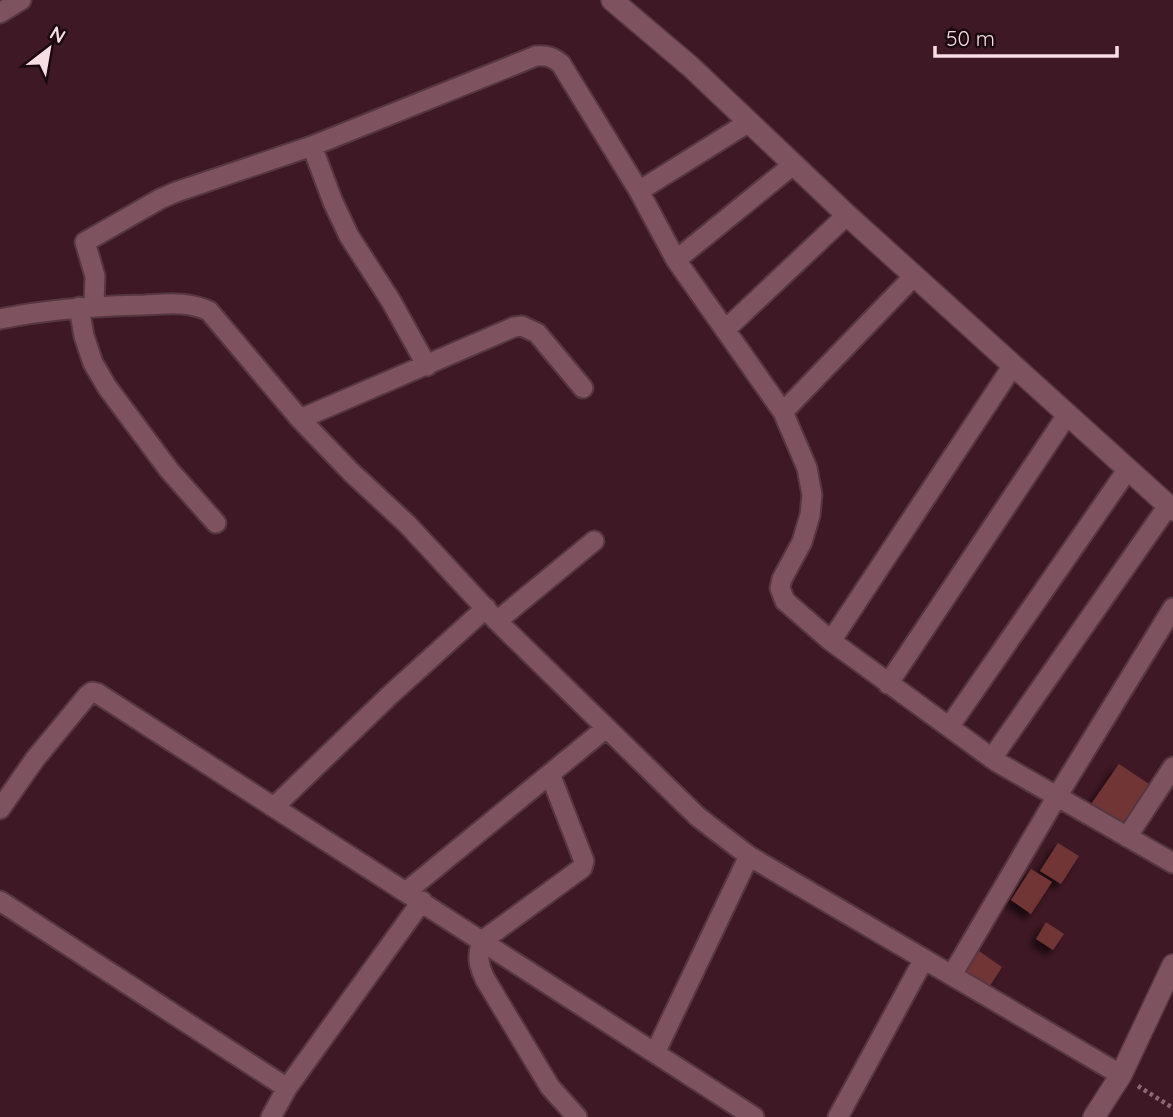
<svg xmlns="http://www.w3.org/2000/svg" width="1173" height="1117" font-family="Quicksand,sans-serif">
  <style>
    .building { fill: #723535; filter: url(#shadow) }
    .lines { fill: none; stroke-linecap: round; stroke-linejoin: round }
    .minor-casing { stroke: #563741; stroke-width: 23 }
    .tertiary-casing { stroke: #563741; stroke-width: 24 }
    .path { stroke: #8c6a74; stroke-width: 4.5; stroke-dasharray: 3.5 3.5; stroke-linecap: butt }
    .minor { stroke: #7e525e; stroke-width: 19 }
    .tertiary { stroke: #7e525e; stroke-width: 21 }
  </style>
  <defs>
    <filter id="shadow"><feDropShadow dx="-6" dy="6" stdDeviation="3.5" flood-color="#0009"/></filter>
  </defs>
  <rect width="100%" height="100%" fill="#3e1824"/>
  <path class="building" d="M1119 764 1152 786 1121 833 1087 810Z
    M1058 843 1079 856 1061 884 1040 871Z
    M1031 869 1052 882 1031 914 1011 900Z
    M1046 922 1064 934 1053 950 1036 939Z
    M976 949 1002 967 988 989 960 970Z"/>
  <g class="lines">
    <g class="minor-casing">
      <path id="minor" d="M0 13 21 0
        M312 146 333 202 349 236 391 301 427 366
        M639 191 749 122
        M676 260 794 164
        M94 306 95 276 85 242 160 199 176 192 312 146 536 56C547 55 553 57 561 64L639 191 676 260 783 412 807 468 812 495 810 515 802 542 782 579 780 588 785 601 831 641 997 762 1173 863
        M79 307 84 336 93 363 107 387 169 470 216 523
        M0 319C48 309 96 306 145 305 167 304 188 301 209 311L300 419 351 472 408 525 497 621 698 817 749 856 1121 1075
        M725 330 847 215
        M783 412 914 276
        M300 419 514 327 522 326 537 333 583 388
        M497 621 594 541
        M831 641 1012 367
        M888 684 1067 415
        M949 727 1128 469
        M992 758 1168 506
        M550 774 584 861 582 868 482 941C477 956 478 964 485 979L550 1087 577 1117
        M274 807 390 695 486 608
        M0 809 35 759 87 696 92 692 97 693 754 1117
        M1127 837 1173 767
        M407 891 606 728
        M0 901 287 1088
        M952 975 1056 798 1173 608
        M655 1053 749 856
        M271 1117 287 1088 422 901
        M838 1117 924 959"/>
    </g>
    <g class="tertiary-casing">
      <path id="tertiary" d="M612 0 691 67 847 215 1173 510
        M1094 1117 1121 1075 1173 965"/>
    </g>
    <path class="path" d="M1138 1086 1173 1108"/>
    <use href="#minor" class="minor"/>
    <use href="#tertiary" class="tertiary"/>
  </g>
  <g transform="translate(49 49) rotate(31)" stroke="#1a0a0f" stroke-width="5" paint-order="stroke">
  <path d="M0-5L12 26L0 18L-12 26Z" fill="#f8dde4"/>
  <text y="-10" font-size="19" font-weight="bold" text-anchor="middle" fill="#f8dde4">N</text>
  </g>
  <path d="M935 46v10h182v-10" fill="none" stroke="#f8dde4" stroke-width="3.5"/>
  <text x="946" y="46" font-size="21" fill="#f8dde4" stroke="#1a0a0f" stroke-width="5" paint-order="stroke">50 m</text>
</svg>
